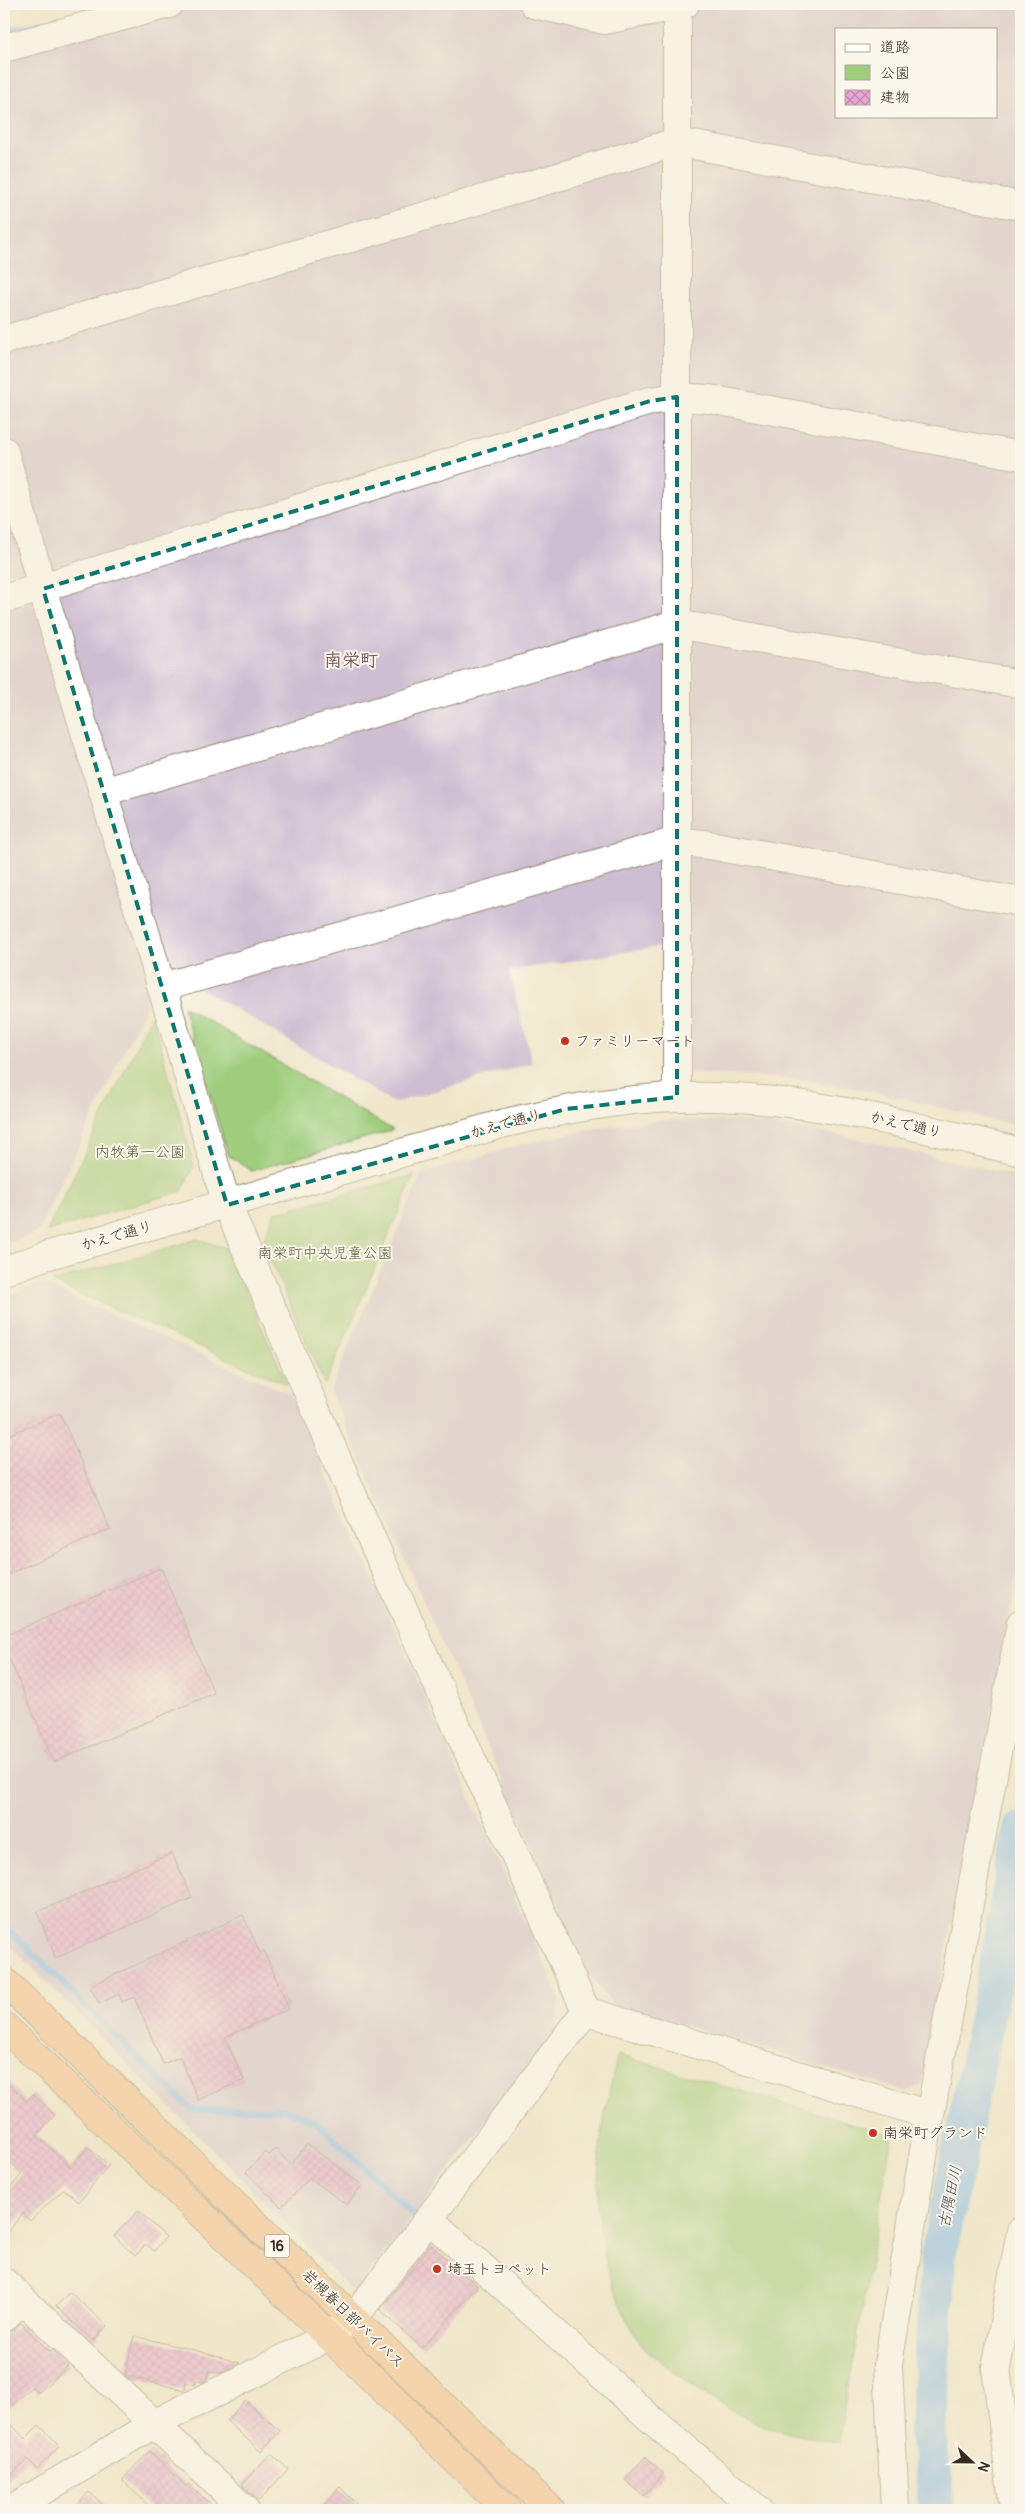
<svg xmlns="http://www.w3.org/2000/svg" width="1025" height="2514" font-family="Pangolin,'Klee One',sans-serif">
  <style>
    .industrial { fill: #cebed2; fill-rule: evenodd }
    .green { fill: #9ece7d; stroke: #6c7c4e }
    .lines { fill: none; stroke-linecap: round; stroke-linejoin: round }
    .stream { stroke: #7fb8ef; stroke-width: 6 }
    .river { stroke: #7fb8ef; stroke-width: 36 }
    .building { fill: url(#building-cross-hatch) }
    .minor-casing { stroke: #968874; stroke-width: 30 }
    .highway-casing { stroke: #968874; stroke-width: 30 }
    .minor { stroke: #fff; stroke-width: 28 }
    .highway { stroke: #f7bd88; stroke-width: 28 }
    .marked { fill: none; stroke: #0f766e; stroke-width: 4; stroke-dasharray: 10 6; stroke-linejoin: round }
    .poi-dot { fill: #c8321e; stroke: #fbf7ec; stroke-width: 2 }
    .labels { text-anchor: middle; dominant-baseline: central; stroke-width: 4; stroke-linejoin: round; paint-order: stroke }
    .shield { fill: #fbf7ec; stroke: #75685c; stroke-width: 1 }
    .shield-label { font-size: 14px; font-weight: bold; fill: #3b2a1e }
    .poi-label { font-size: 15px; fill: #3b2a1e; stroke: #fbf7ec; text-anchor: start }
    .street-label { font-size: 15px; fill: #3b2a1e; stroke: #fbf7ec }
    .park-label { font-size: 15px; fill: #595b3a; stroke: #fbf7ec }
    .water-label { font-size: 16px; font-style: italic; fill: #4f555d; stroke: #fbf7ec }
    .quarter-label { font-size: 18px; font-weight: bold; fill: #78555e; stroke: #fbf7ec }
  </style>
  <defs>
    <pattern id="building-cross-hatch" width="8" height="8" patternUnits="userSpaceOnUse" patternTransform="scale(1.25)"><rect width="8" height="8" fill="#e8a6d5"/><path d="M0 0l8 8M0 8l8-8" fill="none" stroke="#bd87ac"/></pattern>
  </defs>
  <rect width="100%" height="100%" fill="#fbf7ec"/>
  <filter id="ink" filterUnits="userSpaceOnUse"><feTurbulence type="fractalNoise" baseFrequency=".02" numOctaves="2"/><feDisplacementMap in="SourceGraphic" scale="10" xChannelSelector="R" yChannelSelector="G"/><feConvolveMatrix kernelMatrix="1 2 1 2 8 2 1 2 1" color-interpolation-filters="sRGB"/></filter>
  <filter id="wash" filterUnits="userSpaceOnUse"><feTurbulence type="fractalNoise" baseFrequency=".0096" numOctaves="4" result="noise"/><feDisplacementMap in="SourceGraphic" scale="20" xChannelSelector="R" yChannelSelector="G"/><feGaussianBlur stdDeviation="1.12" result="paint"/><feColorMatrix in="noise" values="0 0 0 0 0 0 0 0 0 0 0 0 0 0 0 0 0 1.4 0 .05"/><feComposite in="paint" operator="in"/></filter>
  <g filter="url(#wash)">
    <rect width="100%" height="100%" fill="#f0e7cb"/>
    <path class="industrial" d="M138 4H1021V1127L870 1091 797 1079 688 1073 687 942 509 971 532 1063 394 1103 158 963 38 565 4 574V30ZM836 29H996V116H836Z
      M45 598 156 984 37 1233 4 1244V610Z
      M663 1120 739 1121 804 1129 858 1139 1021 1177V1556L921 2085 907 2092 612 2003 589 1975 330 1391 421 1174 526 1143 599 1128Z
      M41 1283 290 1394 560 1999 556 2031 354 2293 4 1939V1297Z"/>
    <path class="green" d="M183 1006 393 1130 252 1171 228 1155Z
      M152 1014 194 1166 182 1191 47 1231Z
      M414 1175 325 1385 263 1243 274 1213Z
      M197 1239 226 1248 288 1385 52 1282Z
      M618 2055 892 2135 839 2443C811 2437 781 2433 754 2422 728 2411 690 2385 668 2367 660 2360 647 2354 642 2345 583 2256 592 2153 618 2055Z"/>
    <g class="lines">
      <path class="stream" d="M4 31 54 21
        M4 1925 192 2110 284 2109 315 2121 420 2221"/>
      <path class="river" d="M937 2510 928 2431 938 2256 992 1994 1021 1829"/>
    </g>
    <g id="blocks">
      <path class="building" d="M60 1413 110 1529 4 1576V1437Z
        M161 1568 214 1693 54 1762 4 1647V1636Z
        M172 1853 192 1898 56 1958 37 1912Z
        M243 1915 260 1953 264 1951 289 2009 225 2037 244 2080 198 2100 180 2057 163 2064 134 1997 122 2002 119 1994 99 2004 90 1986Z
        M4 2079 26 2101 33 2094 55 2115 36 2135 71 2168 88 2147 109 2165 79 2202 64 2189 30 2221 23 2213 4 2237V2195L22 2174 4 2156Z
        M307 2144 362 2185 347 2205 310 2178 281 2207 246 2172 266 2152 269 2155 276 2149 291 2165Z
        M138 2211 166 2237 154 2251 146 2244 135 2256 114 2236Z
        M431 2245 478 2286 422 2348 380 2310Z
        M70 2292 107 2326 93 2341 56 2306Z
        M21 2323 49 2351 53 2350 68 2366 38 2393 32 2387 4 2413V2333L14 2329Z
        M134 2336 194 2350 240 2363 221 2373 209 2371 206 2380 202 2382 196 2381 195 2385 186 2382 185 2390 126 2376 125 2375Z
        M245 2400 280 2431 261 2452 227 2421Z
        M4 2417 25 2439 39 2425 60 2446 37 2469 28 2459 4 2482Z
        M150 2451 186 2486 188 2484 217 2510H153L122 2480Z
        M271 2454 288 2469 259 2501 242 2485Z
        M645 2457 664 2473 644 2496 625 2480Z
        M340 2487 363 2510H319Z
        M89 2492 109 2510H72Z"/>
    </g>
  </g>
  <g filter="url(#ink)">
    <use href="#blocks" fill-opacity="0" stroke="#968874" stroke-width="1"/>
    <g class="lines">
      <g class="minor-casing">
        <path id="minor" d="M534 4 605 20 685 4
          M4 48 169 4
          M4 340 677 142 1021 206
          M4 451 45 598 227 1205 376 1549 586 2011 353 2319 329 2336 154 2424 10 2510
          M4 599 650 401 677 397 709 399 1021 456
          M103 792 677 624 1021 684
          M163 987 677 841 709 845 1021 902
          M677 1097V5
          M4 1271 42 1257 505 1123C562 1110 619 1099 677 1097 794 1093 908 1125 1021 1152
          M586 2011 930 2115
          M430 2220 652 2420 758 2510
          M4 2282 245 2510
          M4 2317 23 2300
          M895 2510 888 2364 930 2115 1021 1623
          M1014 2510 996 2368 1021 2231"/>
      </g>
      <g class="highway-casing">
        <path id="highway" d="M4 1981 551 2510
          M4 2026 329 2336 507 2510"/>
      </g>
      <use href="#minor" class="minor"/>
      <use href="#highway" class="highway"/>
    </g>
  </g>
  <path d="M0 0H1025V2514H0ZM677 397V1097L566 1109 227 1205 43 589 650 401Z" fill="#f0e7cb" fill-opacity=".55" fill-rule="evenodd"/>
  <path class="marked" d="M677 397V1097L566 1109 227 1205 43 589 650 401Z"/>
  <g class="poi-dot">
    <circle cx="565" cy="1041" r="5"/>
    <circle cx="873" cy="2133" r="5"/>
    <circle cx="437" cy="2269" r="5"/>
  </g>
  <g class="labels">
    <rect class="shield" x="264.5" y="2234.5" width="25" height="23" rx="4"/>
    <g class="shield-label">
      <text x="277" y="2246">16</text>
    </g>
    <g class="poi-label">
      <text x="575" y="1041">ファミリーマート</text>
      <text x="883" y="2133">南栄町グランド</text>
      <text x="447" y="2269">埼玉トヨペット</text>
    </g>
    <g class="street-label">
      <text transform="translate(506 1124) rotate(-15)">かえで通り</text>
      <text transform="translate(906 1125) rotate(13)">かえで通り</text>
      <text transform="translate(117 1236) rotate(-16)">かえで通り</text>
      <text transform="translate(353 2319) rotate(44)">岩槻春日部バイパス</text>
    </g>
    <g class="park-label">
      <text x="140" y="1152">内牧第一公園</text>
      <text x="325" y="1253">南栄町中央児童公園</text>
    </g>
    <g class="water-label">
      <text transform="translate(950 2197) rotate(-78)">古隅田川</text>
    </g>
    <g class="quarter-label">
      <text x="351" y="660">南栄町</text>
    </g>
  </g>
  <rect width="1025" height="2514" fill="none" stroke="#fbf7ec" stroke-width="20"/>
  <rect x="835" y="28" width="162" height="90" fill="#fbf7ec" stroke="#aea59a"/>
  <rect x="845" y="44" width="25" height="8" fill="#ffffff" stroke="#aea59a"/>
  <text x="880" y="52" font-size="15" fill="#3b2a1e">道路</text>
  <rect x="845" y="65" width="25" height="15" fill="#9ece7d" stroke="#aea59a"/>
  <text x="880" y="78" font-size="15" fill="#3b2a1e">公園</text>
  <rect x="845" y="90" width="25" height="15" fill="url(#building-cross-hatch)" stroke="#aea59a"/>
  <text x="880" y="102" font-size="15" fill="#3b2a1e">建物</text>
  <g transform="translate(972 2462) rotate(112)" stroke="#fbf7ec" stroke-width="4" paint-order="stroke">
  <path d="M0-4L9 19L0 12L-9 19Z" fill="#3b2a1e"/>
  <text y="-8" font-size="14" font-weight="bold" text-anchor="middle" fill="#3b2a1e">N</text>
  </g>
</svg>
